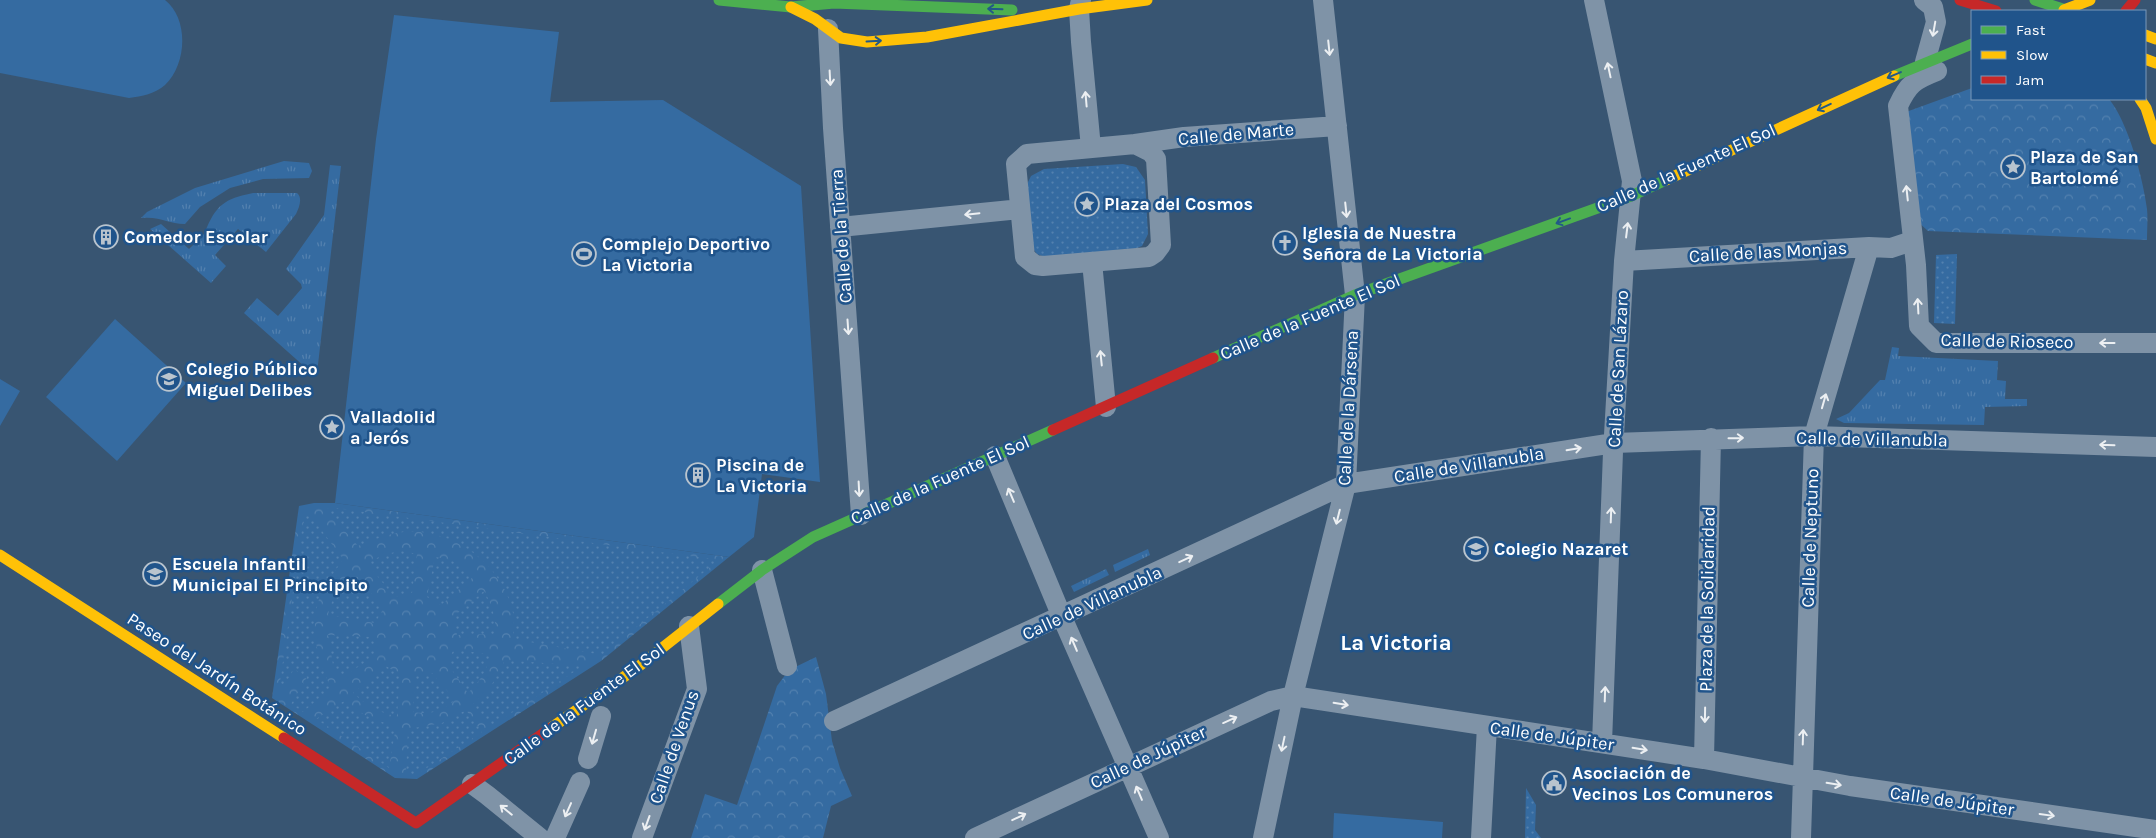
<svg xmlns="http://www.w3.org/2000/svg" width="2156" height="838" font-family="Karla,sans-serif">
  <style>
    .grass { fill: url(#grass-tufts) }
    .forest { fill: url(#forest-crowns) }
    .garden { fill: url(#garden-dots) }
    .pitch { fill: #356ba1 }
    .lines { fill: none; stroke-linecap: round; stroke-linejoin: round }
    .street { stroke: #7f93a7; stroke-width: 20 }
    .fast { stroke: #4caf50; stroke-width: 11 }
    .slow { stroke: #ffc107; stroke-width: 11 }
    .jam { stroke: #c62828; stroke-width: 11 }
    .oneway { stroke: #225988 }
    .oneway2 { stroke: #eceff2 }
    .labels { text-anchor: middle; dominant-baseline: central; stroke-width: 5; stroke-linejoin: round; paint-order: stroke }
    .street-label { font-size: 18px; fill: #fff; stroke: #20548b }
    .poi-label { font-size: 18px; font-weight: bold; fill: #fff; stroke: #20548b; text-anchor: start }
    .district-label { font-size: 22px; font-weight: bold; fill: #fff; stroke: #20548b }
  </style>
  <defs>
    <pattern id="grass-tufts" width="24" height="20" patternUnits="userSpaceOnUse" patternTransform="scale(1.25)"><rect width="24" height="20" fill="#356ba1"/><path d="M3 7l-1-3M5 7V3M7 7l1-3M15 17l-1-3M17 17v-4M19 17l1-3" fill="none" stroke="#5381af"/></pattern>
    <pattern id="forest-crowns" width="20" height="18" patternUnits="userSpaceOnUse" patternTransform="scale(1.25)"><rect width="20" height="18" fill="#356ba1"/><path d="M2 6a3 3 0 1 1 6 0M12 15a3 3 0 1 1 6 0" fill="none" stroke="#5381af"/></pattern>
    <pattern id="garden-dots" width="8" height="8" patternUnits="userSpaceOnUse" patternTransform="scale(1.25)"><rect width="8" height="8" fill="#356ba1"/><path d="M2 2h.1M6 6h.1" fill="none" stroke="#5381af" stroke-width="1.8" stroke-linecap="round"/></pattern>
  </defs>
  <rect width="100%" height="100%" fill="#385572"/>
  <path class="grass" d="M284 161 309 163 312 171 309 178 263 179 230 188 200 207 185 224C168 224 161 216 141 218L147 212 195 188Z
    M330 165 341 166 317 373 314 375 244 313 257 298 278 316 302 288 301 284 286 269 324 215Z
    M253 193H297C303 198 299 208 296 214L266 252 238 229 215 255 226 266 211 283 150 229 161 224 189 249C194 244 202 238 205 232 216 205 224 199 253 193Z
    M1892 347 1899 348 1898 356 1998 361 1997 380 2006 381 2005 399H2027V406L1985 407 1984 425 1844 423 1836 419 1849 413 1880 380H1885Z
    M1148 549 1150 555 1115 572 1113 565Z
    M1106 569 1109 575 1074 592 1071 586Z"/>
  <path class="forest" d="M1972 88V99H2109C2128 122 2143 178 2147 209 2148 219 2147 230 2147 240L1928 231 1916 220 1906 112Z
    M314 503H335L729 557 601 661 417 779 395 778 272 698 299 506Z
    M816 657 826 694 832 741 840 768 852 796 831 806 823 838H691L705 794 737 805 777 686 789 670Z"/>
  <path class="garden" d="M1123 164 1136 167 1145 180 1148 234 1142 246 1128 252 1048 258 1037 254 1029 243 1025 188 1031 176 1044 169Z
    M1957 254 1955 324 1934 323 1936 255Z
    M305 508 343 559C336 571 325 583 320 596 309 629 317 658 331 688L303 712 291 704 307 677 294 669 278 696Z
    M335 508 719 560 602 655 513 639C513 631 515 621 513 613 504 570 465 537 421 532 399 529 378 538 358 546L327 509Z
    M402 551 417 554 412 593 394 597 367 563 385 554Z
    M435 557C453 559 461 564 473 577L441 605 427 597Z
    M355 574 384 608 375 623 328 615C332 597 339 585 355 574Z
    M484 591C493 606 495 617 496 634L457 635 453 617Z
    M328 635 372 637 378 654 341 678 333 665Z
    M454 649 491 655C486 671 480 682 468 693L447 663Z
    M505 660 583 666 490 727 473 704 490 688Z
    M386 666 400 675 397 716C378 713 366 705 353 693Z
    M432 673 455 700C441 712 430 715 413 712L415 676Z
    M344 701C360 714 375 721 396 726L389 768 316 719Z
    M466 710 482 732 416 775 406 773 408 729 442 723Z
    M1526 788 1536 805 1535 830 1541 838H1525Z"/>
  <path class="pitch" d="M0 0H165C189 19 187 64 165 85 155 94 142 96 129 98L0 73Z
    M394 15 559 32 550 102 663 100 801 186 820 482 762 474 754 537 729 557 335 503 376 139Z
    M115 319 186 383 117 461 46 397Z
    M0 379 20 391 0 426Z
    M1334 813 1443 822 1442 838H1333Z"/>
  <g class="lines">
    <path class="street" d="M1081 0 1079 9 1081 42 1091 148
      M1594 0 1632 181 1624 261 1613 452 1602 743
      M1924 0 1933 7 1936 22 1925 62
      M828 29 833 128 861 515
      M1898 106 1916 265 1919 326 1936 343H2156
      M1898 106C1908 84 1914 80 1937 71
      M1135 144 1151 152 1156 159 1161 245 1155 253 1149 257 1043 266 1035 265 1025 257 1016 164 1027 154Z
      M1135 144 1184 137 1337 126
      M840 227 1020 209
      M1624 261 1869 247 1891 248 1912 241
      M1092 262 1106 407
      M995 456 1062 617 1159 838
      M762 570 787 666
      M834 721 1346 484 1614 443 1814 436 2156 447
      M588 759 601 716
      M1704 759 1711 438
      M472 784 487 795 540 838
      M555 838 580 782
      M642 838 697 689 689 626
      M975 838 1271 701 1293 696 1704 759 1850 786 2156 830
      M1263 838 1293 696 1346 484 1355 295 1323 0
      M1481 838 1487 726
      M1801 838 1814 436 1869 247"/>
    <path class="fast" d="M719 0 791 7 834 3 1012 10
      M2035 0 2069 11
      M1894 76 1972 44
      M1213 358 1355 295 1631 196 1666 180
      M718 604 762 570 813 537 1053 430"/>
    <path class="slow" d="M791 7 815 19 841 38 867 42 927 37 1079 9 1147 0
      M2064 10 2090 0
      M2145 35 2156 39
      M2145 59 2156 63
      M2140 99 2146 108 2156 139
      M1666 180 1894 76
      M0 555 284 738
      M551 728 638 667 718 604"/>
    <path class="jam" d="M1960 0 1996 11
      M2126 11 2135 0
      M1053 430 1213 358
      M284 738 416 823 551 728"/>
  </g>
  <defs><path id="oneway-shaft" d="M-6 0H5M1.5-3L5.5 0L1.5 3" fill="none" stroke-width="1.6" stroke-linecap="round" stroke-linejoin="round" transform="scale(1.25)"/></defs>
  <g class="oneway">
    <use href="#oneway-shaft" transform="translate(995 9) rotate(-178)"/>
    <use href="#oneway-shaft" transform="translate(874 41) rotate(-3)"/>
    <use href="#oneway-shaft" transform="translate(1894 75) rotate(157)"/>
    <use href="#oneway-shaft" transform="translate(1824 107) rotate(155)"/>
    <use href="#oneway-shaft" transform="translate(1563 221) rotate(160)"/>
  </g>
  <g class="oneway2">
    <use href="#oneway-shaft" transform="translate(1934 29) rotate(100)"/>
    <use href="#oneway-shaft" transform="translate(1329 48) rotate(84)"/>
    <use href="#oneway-shaft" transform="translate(1609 70) rotate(-102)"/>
    <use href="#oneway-shaft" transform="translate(830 78) rotate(87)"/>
    <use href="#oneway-shaft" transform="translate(1086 99) rotate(-95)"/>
    <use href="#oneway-shaft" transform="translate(1907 193) rotate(-96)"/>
    <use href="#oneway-shaft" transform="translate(1346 210) rotate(84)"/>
    <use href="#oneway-shaft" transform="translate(972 214) rotate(174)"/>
    <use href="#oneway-shaft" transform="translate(1627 230) rotate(-83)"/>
    <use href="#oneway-shaft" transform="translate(1918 306) rotate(-93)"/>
    <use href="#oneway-shaft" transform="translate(848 327) rotate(86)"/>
    <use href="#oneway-shaft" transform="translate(2107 343) rotate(-180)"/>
    <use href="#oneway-shaft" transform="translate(1101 358) rotate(-96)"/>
    <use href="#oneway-shaft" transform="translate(1824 401) rotate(-74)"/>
    <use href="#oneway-shaft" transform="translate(1736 438) rotate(-1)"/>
    <use href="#oneway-shaft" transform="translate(2107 445) rotate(-178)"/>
    <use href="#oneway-shaft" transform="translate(1574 449) rotate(-9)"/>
    <use href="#oneway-shaft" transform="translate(859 489) rotate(87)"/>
    <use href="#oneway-shaft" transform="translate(1011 495) rotate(-113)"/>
    <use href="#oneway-shaft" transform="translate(1611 515) rotate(-88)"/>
    <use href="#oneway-shaft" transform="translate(1338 517) rotate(104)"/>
    <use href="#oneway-shaft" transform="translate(1186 559) rotate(-25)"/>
    <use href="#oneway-shaft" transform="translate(1074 644) rotate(-113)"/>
    <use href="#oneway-shaft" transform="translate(1605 694) rotate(-88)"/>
    <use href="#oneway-shaft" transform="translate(1341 704) rotate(9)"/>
    <use href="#oneway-shaft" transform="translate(1705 715) rotate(91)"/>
    <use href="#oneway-shaft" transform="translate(1230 720) rotate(-24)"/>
    <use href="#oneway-shaft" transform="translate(594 737) rotate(106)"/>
    <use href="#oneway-shaft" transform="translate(1803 737) rotate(-88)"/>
    <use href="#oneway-shaft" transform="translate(1283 744) rotate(102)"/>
    <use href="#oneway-shaft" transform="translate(1640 749) rotate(9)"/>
    <use href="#oneway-shaft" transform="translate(1834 784) rotate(9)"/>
    <use href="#oneway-shaft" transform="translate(1139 793) rotate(-113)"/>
    <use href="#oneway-shaft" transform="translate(506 810) rotate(-141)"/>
    <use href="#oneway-shaft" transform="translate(568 810) rotate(114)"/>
    <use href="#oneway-shaft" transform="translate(2047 815) rotate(8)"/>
    <use href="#oneway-shaft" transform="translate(1019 817) rotate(-25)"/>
    <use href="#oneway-shaft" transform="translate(647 823) rotate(110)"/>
  </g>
  <defs>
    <g id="sight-ring" transform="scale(1.25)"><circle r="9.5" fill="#20548b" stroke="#b9c4ce" stroke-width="1.5"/><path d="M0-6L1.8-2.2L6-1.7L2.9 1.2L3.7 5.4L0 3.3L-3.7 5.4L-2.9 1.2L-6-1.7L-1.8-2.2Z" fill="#b9c4ce"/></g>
    <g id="building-ring" transform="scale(1.25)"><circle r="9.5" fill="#20548b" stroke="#b9c4ce" stroke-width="1.5"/><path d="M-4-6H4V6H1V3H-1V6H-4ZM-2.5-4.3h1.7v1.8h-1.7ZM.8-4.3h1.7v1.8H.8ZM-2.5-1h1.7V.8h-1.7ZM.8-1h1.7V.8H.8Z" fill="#b9c4ce"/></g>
    <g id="church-ring" transform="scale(1.25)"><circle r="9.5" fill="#20548b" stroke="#b9c4ce" stroke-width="1.5"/><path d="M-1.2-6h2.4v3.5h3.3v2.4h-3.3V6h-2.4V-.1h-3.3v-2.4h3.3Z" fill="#b9c4ce"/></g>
    <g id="stadium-ring" transform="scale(1.25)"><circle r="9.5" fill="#20548b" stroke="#b9c4ce" stroke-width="1.5"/><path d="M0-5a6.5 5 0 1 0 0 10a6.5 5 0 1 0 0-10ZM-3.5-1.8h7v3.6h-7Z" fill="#b9c4ce"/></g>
    <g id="school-ring" transform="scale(1.25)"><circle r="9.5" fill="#20548b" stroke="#b9c4ce" stroke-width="1.5"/><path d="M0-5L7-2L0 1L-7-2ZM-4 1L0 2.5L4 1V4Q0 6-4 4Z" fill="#b9c4ce"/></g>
    <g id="civic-ring" transform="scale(1.25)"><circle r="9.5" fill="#20548b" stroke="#b9c4ce" stroke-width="1.5"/><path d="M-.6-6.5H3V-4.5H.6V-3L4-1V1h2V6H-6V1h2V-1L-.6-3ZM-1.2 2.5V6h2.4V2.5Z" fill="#b9c4ce"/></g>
  </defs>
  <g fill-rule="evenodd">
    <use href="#sight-ring" x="2013" y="167"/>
    <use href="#sight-ring" x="1087" y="204"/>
    <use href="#building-ring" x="106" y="237"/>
    <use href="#church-ring" x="1285" y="243"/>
    <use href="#stadium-ring" x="584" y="254"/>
    <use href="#school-ring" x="169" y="379"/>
    <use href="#sight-ring" x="332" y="427"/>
    <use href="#building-ring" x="698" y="475"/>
    <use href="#school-ring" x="1476" y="549"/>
    <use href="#school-ring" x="155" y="574"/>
    <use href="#civic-ring" x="1554" y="783"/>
  </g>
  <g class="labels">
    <g class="street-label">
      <text transform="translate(1236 134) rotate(-5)">Calle de Marte</text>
      <text transform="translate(1686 168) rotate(-24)">Calle de la Fuente El Sol</text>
      <text transform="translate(841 236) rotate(-94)">Calle de la Tierra</text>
      <text transform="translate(1768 252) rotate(-3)">Calle de las Monjas</text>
      <text transform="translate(1310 317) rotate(-23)">Calle de la Fuente El Sol</text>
      <text transform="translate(2007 341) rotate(1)">Calle de Rioseco</text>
      <text transform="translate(1618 369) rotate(-87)">Calle de San Lázaro</text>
      <text transform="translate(1348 408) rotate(-87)">Calle de la Dársena</text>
      <text transform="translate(1872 439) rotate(1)">Calle de Villanubla</text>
      <text transform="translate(1469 465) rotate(-9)">Calle de Villanubla</text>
      <text transform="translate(940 480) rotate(-24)">Calle de la Fuente El Sol</text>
      <text transform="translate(1810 538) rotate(-88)">Calle de Neptuno</text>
      <text transform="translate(1707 599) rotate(-89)">Plaza de la Solidaridad</text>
      <text transform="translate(1092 603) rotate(-25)">Calle de Villanubla</text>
      <text transform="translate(217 674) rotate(33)">Paseo del Jardín Botánico</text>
      <text transform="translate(584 704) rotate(-36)">Calle de la Fuente El Sol</text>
      <text transform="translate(1552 736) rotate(8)">Calle de Júpiter</text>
      <text transform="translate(674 747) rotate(-71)">Calle de Venus</text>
      <text transform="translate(1148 757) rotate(-25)">Calle de Júpiter</text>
      <text transform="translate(1952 801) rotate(8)">Calle de Júpiter</text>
    </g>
    <g class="poi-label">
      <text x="2030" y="157">Plaza de San<tspan x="2030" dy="21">Bartolomé</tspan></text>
      <text x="1104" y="204">Plaza del Cosmos</text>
      <text x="1302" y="233">Iglesia de Nuestra<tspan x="1302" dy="21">Señora de La Victoria</tspan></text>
      <text x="124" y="237">Comedor Escolar</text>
      <text x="602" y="244">Complejo Deportivo<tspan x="602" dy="21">La Victoria</tspan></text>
      <text x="186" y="369">Colegio Público<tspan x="186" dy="21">Miguel Delibes</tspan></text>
      <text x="350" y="417">Valladolid<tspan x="350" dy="21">a Jerós</tspan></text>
      <text x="716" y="465">Piscina de<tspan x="716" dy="21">La Victoria</tspan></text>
      <text x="1494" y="549">Colegio Nazaret</text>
      <text x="172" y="564">Escuela Infantil<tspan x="172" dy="21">Municipal El Principito</tspan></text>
      <text x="1572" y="773">Asociación de<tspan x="1572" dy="21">Vecinos Los Comuneros</tspan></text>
    </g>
    <g class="district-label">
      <text x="1396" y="643">La Victoria</text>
    </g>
  </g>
  <rect x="1971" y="10" width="175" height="90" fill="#20548b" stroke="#7998b9"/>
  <rect x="1981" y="26" width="25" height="8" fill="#4caf50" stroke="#7998b9"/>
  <text x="2016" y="35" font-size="15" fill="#ffffff">Fast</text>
  <rect x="1981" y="51" width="25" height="8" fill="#ffc107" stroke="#7998b9"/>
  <text x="2016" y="60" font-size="15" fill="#ffffff">Slow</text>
  <rect x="1981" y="76" width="25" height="8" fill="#c62828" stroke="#7998b9"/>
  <text x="2016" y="85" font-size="15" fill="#ffffff">Jam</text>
</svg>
